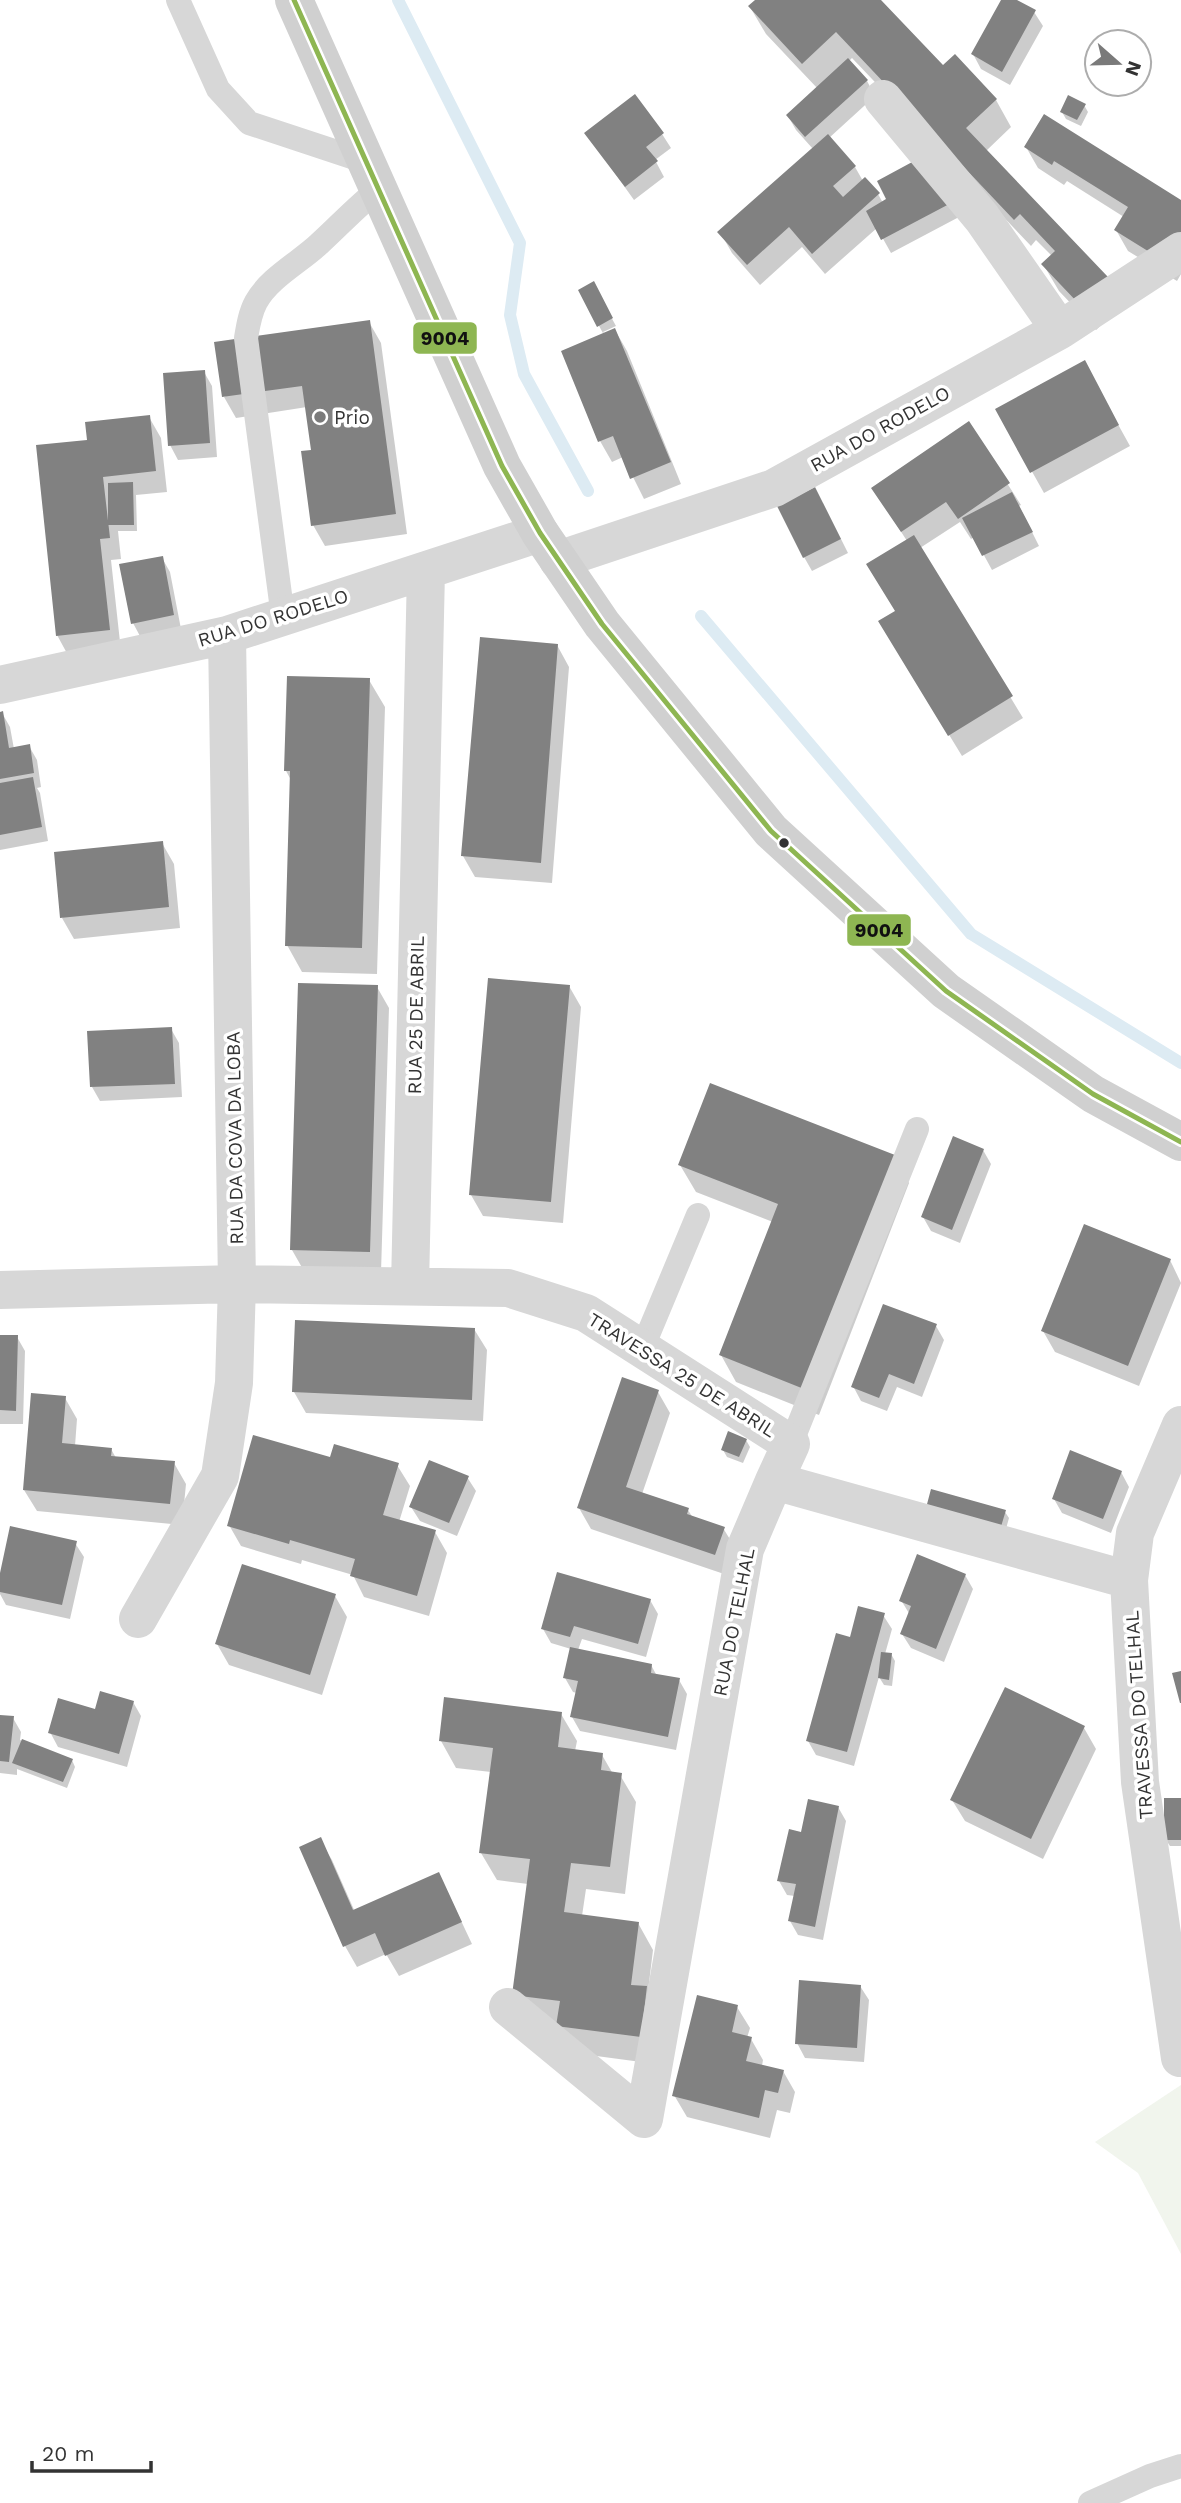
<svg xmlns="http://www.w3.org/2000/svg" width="1181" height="2503" font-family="'Work Sans',sans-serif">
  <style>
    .green { fill: #f1f5ed }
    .shadow { fill: #0003 }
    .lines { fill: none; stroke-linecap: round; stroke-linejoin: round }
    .stream { stroke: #ddebf3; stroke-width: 12 }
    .building { fill: #818181 }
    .service { stroke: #d7d7d7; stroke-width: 24 }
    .minor { stroke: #d7d7d7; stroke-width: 38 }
    .secondary { stroke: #d0d0d0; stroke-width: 38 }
    .bus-1-casing { stroke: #fff; stroke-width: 10 }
    .bus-1 { stroke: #8eb652; stroke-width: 5 }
    .poi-dot { fill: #7a7a7a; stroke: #fff; stroke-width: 2.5 }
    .bus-dot { fill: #333; stroke: #fff; stroke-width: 2.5 }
    .labels { text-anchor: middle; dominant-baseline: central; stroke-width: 7; stroke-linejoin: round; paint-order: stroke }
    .poi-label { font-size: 19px; fill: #333; stroke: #fff; text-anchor: start }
    .street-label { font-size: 19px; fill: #333; stroke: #fff }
    .line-badge { stroke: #fff; stroke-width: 2.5 }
    .pale-badge-label { font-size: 19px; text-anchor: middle; font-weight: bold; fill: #111 }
  </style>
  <rect width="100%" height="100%" fill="#fff"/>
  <path class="green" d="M1181 2085V2254L1138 2173 1095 2142Z"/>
  <path class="shadow" d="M757 0H879L943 68 996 100 1011 127 986 151 1123 305 1096 330 1059 291 1043 264 1052 256 1036 240 1031 246 852 58 849 61 867 81 875 96 829 138 855 167 863 181 878 194 883 203 926 156 959 217 891 253 877 228 825 274 802 247 760 285 732 253 720 232 813 149 796 130 788 116 818 89 766 34 750 7Z
    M1003 0H1013L1034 12 1043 26 1010 85 981 69 973 54Z
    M1084 105 1088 112 1081 126 1066 119 1062 112Z
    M586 133 662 134 671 148 655 160 664 177 634 200Z
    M1026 147 1181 202V274L1177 281 1128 251 1116 230 1124 217 1067 181 1064 185 1038 168Z
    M593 284 616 326 603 332 605 334 615 330 627 351 681 484 644 499 623 457 612 462 600 441 604 335 580 291Z
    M369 322 381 343 407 534 325 546 313 525V451L307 407 236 418 224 397Z
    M204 372 212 386 217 457 178 460 170 445Z
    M1094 381 1130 446 1044 493 997 409Z
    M149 417 161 438 167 492 136 495 137 531H118L121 559 111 560 121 651 69 657 57 635 89 441Z
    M969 424 1021 505 1019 506 1039 546 992 570 974 537 971 539 960 522 920 548 1023 718 962 756 893 643 907 541 873 488Z
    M823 503 848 553 812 571 804 557Z
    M162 558 170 572 181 629 141 638 133 623Z
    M557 645 569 667 552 883 475 877 463 856Z
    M369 680 385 707 377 974 302 972 287 945 291 780 286 771Z
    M0 713H2L10 727 14 749 29 746 37 760 41 787 37 788 40 793 48 841 0 850Z
    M162 843 174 864 180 928 74 939 62 918Z
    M569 986 581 1007 563 1223 483 1216 471 1195Z
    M377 987 389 1008 381 1273 304 1271 292 1250Z
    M171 1029 179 1043 182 1097 100 1101 92 1087Z
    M983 1150 991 1164 960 1243 931 1231 923 1217Z
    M893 1156 909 1183 819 1415 736 1382 721 1355 773 1222 696 1192 680 1165Z
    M1170 1260 1181 1283 1139 1386 1055 1352 1043 1331Z
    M936 1326 944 1340 922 1397 897 1387 887 1411 861 1401 853 1386Z
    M474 1329 487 1350 483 1421 306 1413 294 1392Z
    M0 1336 17 1337 25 1351 23 1424H0Z
    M658 1392 670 1413 642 1494 688 1510 693 1518 723 1528 736 1549 727 1575 591 1529 579 1508Z
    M65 1398 77 1419 75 1446 111 1449 116 1458 174 1463 186 1484 182 1525 37 1511 24 1490Z
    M746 1440 750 1447 743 1463 727 1457 723 1450Z
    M397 1465 410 1486 399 1522 435 1532 447 1553 429 1616 364 1597 353 1575 302 1560 301 1564 241 1546 229 1525Z
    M1121 1472 1129 1487 1111 1533 1062 1513 1054 1499Z
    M467 1477 476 1491 457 1536 420 1521 411 1507Z
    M928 1508 1005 1512 1009 1518 1004 1536Z
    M75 1543 84 1557 70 1619 6 1605 0 1594V1581Z
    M965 1575 973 1589 944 1662 911 1648 902 1634 910 1615 901 1600Z
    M335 1596 347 1617 322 1695 229 1665 217 1644Z
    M650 1600 658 1614 646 1657 582 1639 578 1650 651 1665 657 1676 679 1680 687 1694 676 1750 580 1731 572 1717 577 1693 573 1692 565 1678 571 1649 551 1643 543 1629Z
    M883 1615 892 1629 885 1654H891L895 1661 892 1686 884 1685 879 1677 854 1766 816 1755 808 1741 851 1639Z
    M133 1702 141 1716 127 1767 58 1747 50 1732 96 1711Z
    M561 1714 577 1741 575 1751 602 1755 613 1774 620 1775 636 1802 625 1894 586 1889 582 1916 638 1923 653 1950 648 1991 656 2064 574 2053 514 1994 528 1884 497 1880 481 1853 491 1772 456 1768 441 1741Z
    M0 1717 13 1718 21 1732 20 1740 72 1760 75 1767 67 1788 17 1769V1775L0 1773Z
    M1084 1728 1096 1749 1043 1859 965 1821 952 1800Z
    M1181 1800V1846H1170L1166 1840Z
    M838 1807 846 1821 823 1940 798 1935 790 1921 795 1896 787 1895 779 1881 802 1834Z
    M320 1840 332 1860 355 1912 439 1874 472 1944 399 1976 386 1954 357 1967 345 1946Z
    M860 1986 869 2000 864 2062 805 2058 797 2043Z
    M737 2007 750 2028 747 2038 751 2039 763 2060 762 2066 783 2071 795 2092 790 2113 777 2110 770 2138 687 2117 674 2095Z"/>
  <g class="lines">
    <path class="stream" d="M398 0 520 243 510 315 524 374 588 491
      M701 616 971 934 1181 1063"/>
  </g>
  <path class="building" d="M755 0H881L943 65 955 54 997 99 966 128 1108 277 1079 304 1041 264 1055 251 1020 214 1014 220 836 32 802 64 748 6Z
    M1001 0H1017L1036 10 1002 72 971 54Z
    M848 58 868 80 805 137 786 115Z
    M635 94 664 133 646 147 658 161 625 187 584 133Z
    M1068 95 1086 104 1077 120 1060 112Z
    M1044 114 1181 200V234L1164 261 1114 230 1128 207 1054 161 1052 165 1024 147Z
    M828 134 856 166 833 186 843 197 865 177 880 193 812 254 789 227 747 265 717 232Z
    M927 154 953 202 881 240 866 211 886 199 877 181Z
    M594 281 613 318 597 327 578 290Z
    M370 320 396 514 311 526 301 451 311 450 302 386 222 397 214 342Z
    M615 328 671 462 630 479 613 436 598 442 561 351Z
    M1085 360 1119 425 1030 473 995 409Z
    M205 370 210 443 168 446 163 373Z
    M150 415 156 471 103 477 110 538 100 539 110 630 56 636 36 445 87 440 85 422Z
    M969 421 1010 483 958 519 946 502 901 532 871 488Z
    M133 482 134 525H108V483Z
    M815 487 841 539 803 558 777 506Z
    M1012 492 1033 532 982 556 962 518Z
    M914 535 1013 696 948 736 878 621 895 611 866 564Z
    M163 556 174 615 131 624 119 564Z
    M480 637 558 644 541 863 461 856Z
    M287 676 370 678 362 948 285 946 290 771H284Z
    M3 711 9 748 30 744 34 773 0 779V712Z
    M33 777 42 827 0 835V783Z
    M163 841 169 907 60 918 54 852Z
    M488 978 570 985 551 1202 469 1195Z
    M298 983 378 985 370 1252 290 1250Z
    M172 1027 175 1084 90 1087 87 1031Z
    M710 1083 895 1155 804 1389 719 1355 778 1204 678 1165Z
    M953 1136 984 1149 952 1230 921 1217Z
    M1084 1224 1171 1259 1128 1366 1041 1331Z
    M883 1304 937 1324 914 1384 889 1374 879 1398 851 1387Z
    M295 1320 475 1328 472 1400 292 1392Z
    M0 1335H18L16 1411 0 1410Z
    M622 1377 659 1390 626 1487 689 1508 687 1514 725 1527 715 1555 577 1508Z
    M31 1393 66 1396 62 1443 112 1448 111 1456 175 1461 170 1504 23 1490Z
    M728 1431 747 1439 739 1457 721 1450Z
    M253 1435 330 1457 334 1444 399 1463 383 1515 436 1530 417 1596 350 1576 355 1559 290 1540 289 1544 227 1526Z
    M1070 1450 1122 1471 1103 1519 1052 1499Z
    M429 1460 469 1476 449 1523 409 1507Z
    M931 1489 1006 1510 1000 1530 926 1508Z
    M10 1526 77 1541 62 1605 0 1592V1573Z
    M917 1554 966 1574 936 1649 900 1634 911 1606 899 1601Z
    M242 1564 336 1594 310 1675 215 1644Z
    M557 1572 651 1599 638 1644 574 1626 570 1637 541 1629Z
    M858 1606 885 1613 847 1752 806 1741 836 1633 850 1637Z
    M570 1647 652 1664 651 1673 680 1678 668 1737 570 1717 578 1681 563 1678Z
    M881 1652 892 1653 889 1680 878 1678Z
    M1181 1671V1703H1180L1172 1673Z
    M1005 1687 1085 1726 1031 1839 950 1800Z
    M100 1691 134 1701 119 1754 48 1733 58 1698 95 1709Z
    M444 1697 562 1712 558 1747 603 1753 601 1770 622 1773 610 1867 571 1863 564 1912 639 1922 631 1985 647 1986 641 2037 556 2026 560 2001 512 1995 530 1859 479 1853 493 1748 439 1741Z
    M0 1715 14 1716 9 1762 0 1761Z
    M22 1739 73 1759 63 1782 12 1763Z
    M1164 1798H1181V1840H1164Z
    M808 1799 839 1806 815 1927 788 1921 796 1884 777 1881 789 1829 801 1832Z
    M321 1837 353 1910 439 1872 462 1922 385 1956 375 1933 343 1947 299 1847Z
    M799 1980 861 1985 857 2048 795 2044Z
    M697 1995 738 2005 732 2032 752 2037 746 2061 784 2070 778 2093 765 2090 759 2118 672 2096Z"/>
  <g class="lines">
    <path class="service" d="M178 0 218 89 249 123 367 162
      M283 617 246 338C248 326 250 313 256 302 269 278 300 262 319 244 340 225 357 206 379 189
      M642 1349 698 1215
      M791 1444 917 1129
      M1090 2503 1150 2476 1181 2466"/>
    <path class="minor" d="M883 99 982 218 1060 330
      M558 560 774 488 1060 330 1181 251
      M0 685 227 635 540 533
      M410 1286 426 571
      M0 1290 237 1284 508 1288 586 1313 791 1444 774 1481
      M1129 1580 1140 1782 1180 2058
      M138 1619 220 1476 234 1383 237 1284 227 635
      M508 2007 644 2119 745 1549 774 1481 1129 1580 1135 1533 1181 1425"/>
    <path class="secondary" d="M294 0 502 466 540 533 602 624 771 831 946 991 1093 1094 1181 1142"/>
    <g class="bus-1-casing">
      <path id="bus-1" d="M294 0 502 466 540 533 602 624 771 831 946 991 1093 1094 1181 1142"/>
    </g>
    <use href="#bus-1" class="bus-1"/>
  </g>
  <circle class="poi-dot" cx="320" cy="417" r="7"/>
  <circle class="bus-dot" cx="784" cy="843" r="6"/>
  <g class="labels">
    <g class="poi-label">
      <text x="334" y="417">Prio</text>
    </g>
    <g class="street-label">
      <text transform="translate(880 429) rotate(-29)">RUA DO RODELO</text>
      <text transform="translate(273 618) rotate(-17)">RUA DO RODELO</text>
      <text transform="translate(416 1015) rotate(-89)">RUA 25 DE ABRIL</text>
      <text transform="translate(235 1138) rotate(-91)">RUA DA COVA DA LOBA</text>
      <text transform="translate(682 1375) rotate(32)">TRAVESSA 25 DE ABRIL</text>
      <text transform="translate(734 1622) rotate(-79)">RUA DO TELHAL</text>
      <text transform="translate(1139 1715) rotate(-94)">TRAVESSA DO TELHAL</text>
    </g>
  </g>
  <g class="line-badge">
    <rect x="412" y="321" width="66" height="34" rx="7" fill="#8eb652"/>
    <rect x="846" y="913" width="66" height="34" rx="7" fill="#8eb652"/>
  </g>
  <g class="pale-badge-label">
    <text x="445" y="345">9004</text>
    <text x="879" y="937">9004</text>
  </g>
  <g transform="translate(1118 63) rotate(110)"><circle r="33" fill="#ffffff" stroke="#adadad" stroke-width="2"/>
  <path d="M0-5L12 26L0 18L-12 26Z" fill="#7a7a7a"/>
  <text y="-10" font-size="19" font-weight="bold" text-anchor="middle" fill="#333333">N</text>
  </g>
  <path d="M32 2461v10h119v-10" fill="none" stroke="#333333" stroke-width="3.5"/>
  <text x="42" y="2461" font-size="21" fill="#333333" stroke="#ffffff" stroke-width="5" paint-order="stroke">20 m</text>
</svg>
